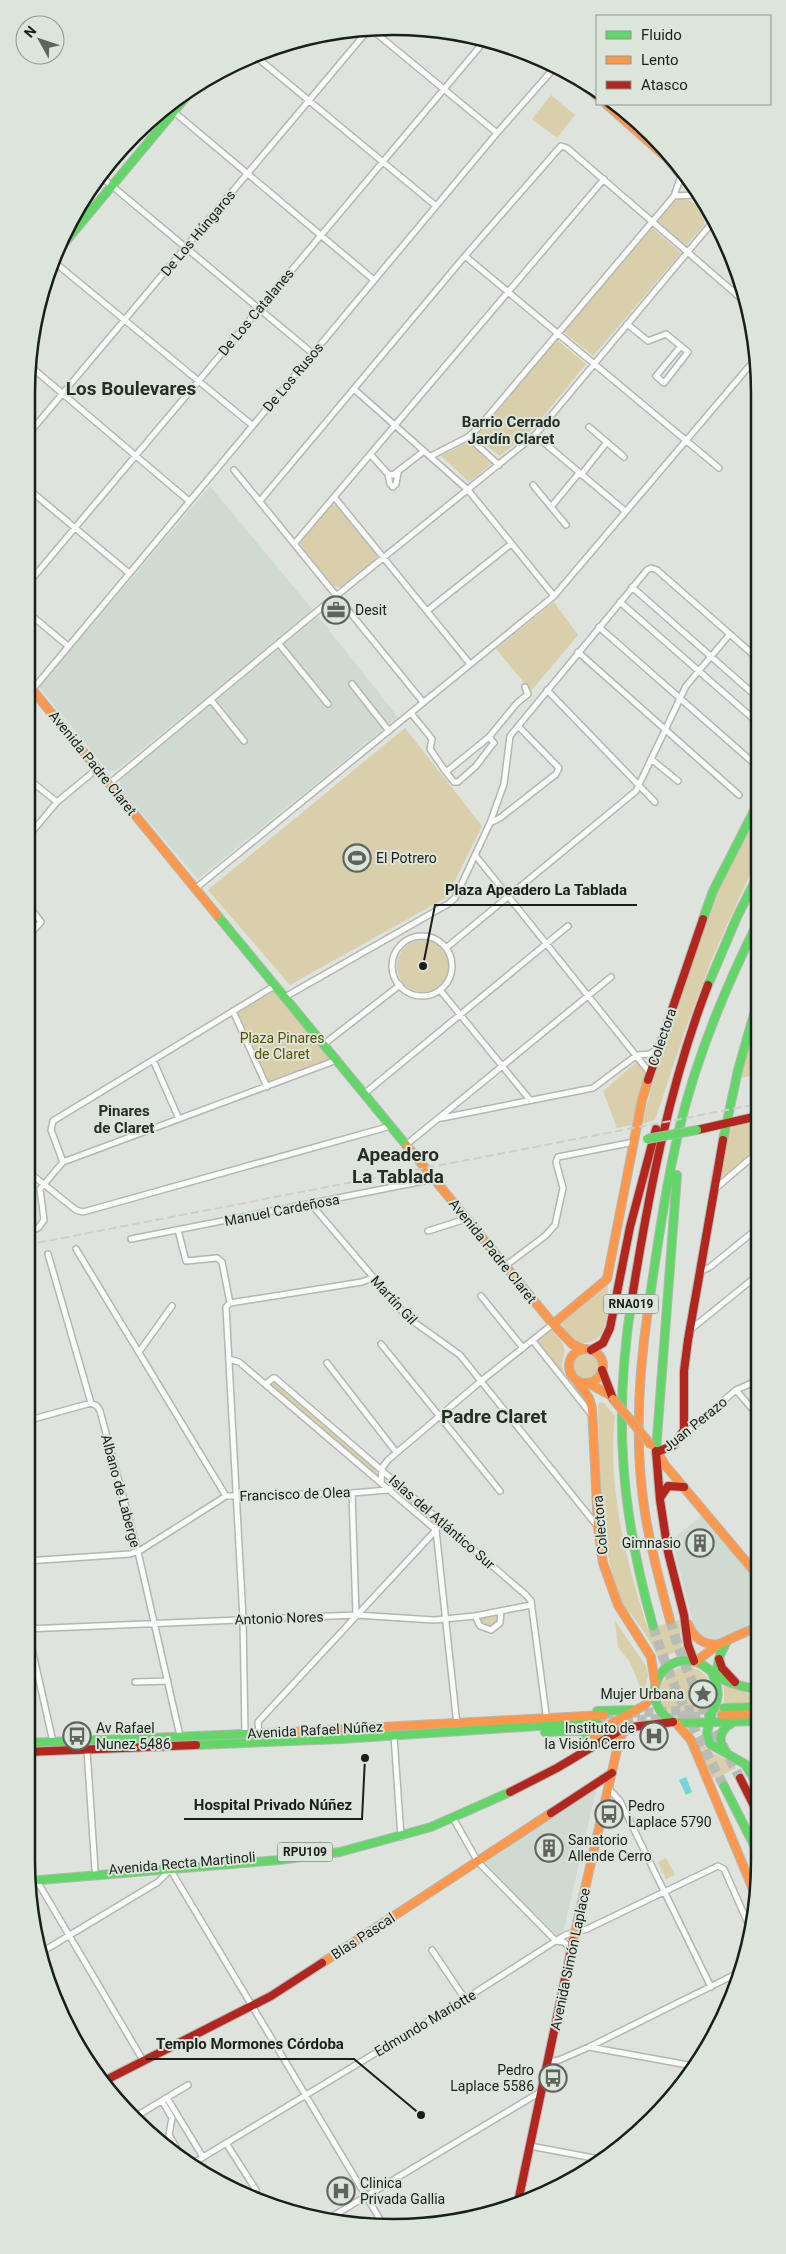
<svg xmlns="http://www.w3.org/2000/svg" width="786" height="2254" font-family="Roboto,sans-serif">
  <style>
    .built { fill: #cfdbd0 }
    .green { fill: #d9cfaa }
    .water { fill: #73d6dc }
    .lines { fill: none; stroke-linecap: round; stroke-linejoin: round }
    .primary-tunnel { stroke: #b7bcb7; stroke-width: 9; stroke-dasharray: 9 4.5; stroke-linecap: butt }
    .highway-tunnel { stroke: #b7bcb7; stroke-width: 10; stroke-dasharray: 10 5; stroke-linecap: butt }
    .street-casing { stroke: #b3b7b3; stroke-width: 8 }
    .fast-casing { stroke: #b3b7b3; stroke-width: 10 }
    .slow-casing { stroke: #b3b7b3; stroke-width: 10 }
    .jam-casing { stroke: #b3b7b3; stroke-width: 10 }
    .street { stroke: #fafbfa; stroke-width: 5 }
    .fast { stroke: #63d668; stroke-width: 8 }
    .slow { stroke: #ff974d; stroke-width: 8 }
    .jam { stroke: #b3261e; stroke-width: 8 }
    .rail { stroke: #cdcecd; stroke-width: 2; stroke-dasharray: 8 4; stroke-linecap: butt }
    .fast-bridge-casing { stroke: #b3b7b3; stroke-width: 10; stroke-linecap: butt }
    .slow-bridge-casing { stroke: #b3b7b3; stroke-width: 10; stroke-linecap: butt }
    .fast-bridge { stroke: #63d668; stroke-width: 8 }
    .slow-bridge { stroke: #ff974d; stroke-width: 8 }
    .labels { text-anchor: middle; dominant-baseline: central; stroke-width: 4; stroke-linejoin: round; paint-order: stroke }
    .shield { fill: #dbe6db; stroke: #555b55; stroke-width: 1 }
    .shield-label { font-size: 12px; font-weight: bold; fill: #1b1f1b }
    .street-label { font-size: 14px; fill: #1b1f1b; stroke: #dbe6db }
    .poi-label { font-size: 14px; fill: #1b1f1b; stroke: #dbe6db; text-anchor: start }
    .park-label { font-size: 14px; fill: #624d00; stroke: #dbe6db }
    .neighbourhood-label { font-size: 15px; font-weight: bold; fill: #262e26; stroke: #dbe6db }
    .district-label { font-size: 19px; font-weight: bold; fill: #262e26; stroke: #dbe6db }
    .rim { fill: none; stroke: #1b1f1b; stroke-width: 2.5 }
    .leader { fill: none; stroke: #1b1f1b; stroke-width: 2 }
    .callout-dot { fill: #1b1f1b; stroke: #dbe6db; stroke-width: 2 }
    .callout-label { font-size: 15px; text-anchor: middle; font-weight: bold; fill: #1b1f1b; stroke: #dbe6db; stroke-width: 4; stroke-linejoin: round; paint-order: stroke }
  </style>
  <rect width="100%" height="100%" fill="#dee3de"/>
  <path class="built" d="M210 486 314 611 116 770 109 772 39 687Z
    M318 616 398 717 198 879 120 788V780Z
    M701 1516 759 1584V1621L714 1643H708L700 1635 693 1624 672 1540Z
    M596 1790 564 1929 557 1935 482 1863Z"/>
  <path class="green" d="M551 95 575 115 557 138 532 119Z
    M680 198C692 201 698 204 705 214L704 225 686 246 657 221 674 202Z
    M652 228 681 253 593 356 564 332Z
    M557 340 586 364 531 431 500 456 476 437Z
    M468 442 491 464 469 482 441 456Z
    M331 505H336L375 552 377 558 374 563 343 588 334 586 301 546V540Z
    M554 602 578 635 531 691 496 649Z
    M405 728 482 826 447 897 290 985 208 890Z
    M758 813V856L711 961 686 1028 655 1120 642 1124 660 1055 711 905 742 839Z
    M397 966a26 26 0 1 1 52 0a26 26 0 1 1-52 0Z
    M274 991 329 1059 268 1082 237 1012Z
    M758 1023V1075L739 1078Z
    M638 1061 646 1071 632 1125 617 1128 603 1091Z
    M758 1120V1148L720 1179 729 1132 736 1124Z
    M608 1285C607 1308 612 1349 576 1342L561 1324Z
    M550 1329C557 1337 567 1343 564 1355 563 1360 561 1365 563 1370 568 1385 583 1391 588 1405L536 1340Z
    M573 1366a13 13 0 1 1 26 0a13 13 0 1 1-26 0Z
    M274 1379 375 1466 378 1479 268 1385Z
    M600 1402 604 1403 615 1416C607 1487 626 1562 648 1629L679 1620 682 1650 670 1654 659 1661C654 1645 642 1629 632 1615 627 1610 624 1608 621 1601 597 1539 600 1470 598 1405Z
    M402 1489 437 1521 435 1526 397 1494Z
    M499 1615V1620L494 1628H484L479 1619Z
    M615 1621 646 1666 648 1675 644 1696 630 1662 618 1647Z
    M660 1693a26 26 0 1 1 52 0a26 26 0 1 1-52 0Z
    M724 1684 759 1694V1704L724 1706Z
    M702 1743C711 1756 729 1757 736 1768L717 1778H712L699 1748V1744Z
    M666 1858 675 1875 666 1879 658 1862Z"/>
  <path class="water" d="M686 1777 692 1792 686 1795 679 1780Z"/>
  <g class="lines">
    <path class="primary-tunnel" d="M604 1715 719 1708
      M597 1722 722 1715"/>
    <path class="highway-tunnel" d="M670 1620C686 1677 713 1727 740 1778
      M653 1626C671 1686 695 1732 724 1786"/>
    <g class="street-casing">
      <path id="street" d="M371 29 497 133
        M254 55 436 206
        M167 106 374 280
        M99 175 312 353
        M681 176 674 196 696 195
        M710 213 711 224 715 221
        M465 256 719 468
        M53 261 252 425
        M627 324 648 341 666 334 688 352 664 383 656 376 681 346
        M30 366 189 501
        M355 390 468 490 554 596
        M589 427 624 457
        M535 435 625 511
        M26 437 369 29
        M468 437 499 465
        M371 455 388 474 393 475 424 451
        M431 456 468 437 478 428 674 196
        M234 470 423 702
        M388 474 390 484 393 487 396 484 398 473
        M581 475 607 442
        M533 485 566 525
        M26 487 129 573
        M335 498 470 664
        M260 501 465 256 561 146 567 148 743 300
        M551 507 579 473
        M295 543 604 179
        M26 586 487 38
        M632 587 757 697
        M620 602 757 722
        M26 611 68 646
        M427 611 511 544
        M599 627 757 766
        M279 644 328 704
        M578 652 739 795
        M352 684 389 731
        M33 689 497 133 555 67
        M547 690 655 802
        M211 700 244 741
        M411 713 432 739 430 749 446 772 489 737 517 703 528 694 525 687
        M651 759 678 781
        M446 772 454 782H458L476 766 492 745 494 743 489 737
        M26 777 57 802
        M110 783 315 613 535 435 711 224
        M490 823 500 818 556 774 559 768 518 726
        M26 839 57 802 98 768
        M475 855 650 1073
        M196 888 554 596 757 357
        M26 902 41 922 26 938
        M392 966a30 30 0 1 1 60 0a30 30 0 1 1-60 0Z
        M446 948 636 791 686 686 730 634
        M440 990 530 1100
        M285 997 448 904 455 898 490 823 504 784 510 736 647 570 651 568 657 570 757 658
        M233 1011 267 1087
        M324 1044 400 985
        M153 1060 179 1119
        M365 1093 568 926
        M442 1118 593 1088 637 1055 650 1054 657 1049
        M407 1144 611 977
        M63 1162 51 1130 53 1121 276 985
        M26 1170 76 1210 83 1212 391 1126
        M715 1189 758 1152
        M311 1204 407 1317 460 1355 598 1527
        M178 1230 186 1261 217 1258 222 1262 230 1303
        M428 1231 466 1219
        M26 1233 38 1228 44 1220 40 1189 63 1162 337 1060
        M131 1239 434 1179
        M76 1249 226 1496
        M48 1254 91 1403 97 1406 100 1411 138 1552 180 1736
        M505 1266 545 1236 555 1225 563 1188 556 1162 558 1157 634 1142
        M699 1272 710 1267 758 1228
        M481 1296 523 1348
        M690 1330 753 1279 759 1285
        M533 1341 591 1414
        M381 1344 500 1491
        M139 1352 172 1306
        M229 1359 239 1362 436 1530
        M327 1363 396 1452
        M266 1384 273 1378H275L526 1595 531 1601 546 1714
        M736 1390 759 1417
        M26 1421 91 1403
        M684 1434 736 1390 759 1380
        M381 1483 382 1468 388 1460 481 1381 553 1324
        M352 1493 356 1615
        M436 1530 457 1725
        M26 1561 130 1554 141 1550 226 1496 352 1493 388 1490 393 1486V1480
        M475 1616 480 1626 491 1630 500 1623 501 1611
        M26 1622 53 1742
        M26 1629 356 1615 434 1620 475 1616 531 1605
        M135 1682 168 1681
        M259 1733 258 1722 436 1530 441 1521
        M245 1734 243 1619 226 1307 230 1303 362 1282 372 1278
        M394 1736 401 1837
        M87 1750 95 1870
        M609 1789 620 1801 711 1987
        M453 1818 478 1862 556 1941
        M167 1864 384 2226
        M37 1881 144 2062
        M556 1941 564 1942 570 1948
        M432 1950 465 1999
        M40 1953 158 1882 170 1870
        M589 2047 688 2065
        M548 2062 559 2060 589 2047 740 1972
        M167 2098 203 2157
        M162 2101 172 2118 169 2135 184 2161
        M133 2118 188 2085
        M226 2143 256 2190
        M530 2146 604 2160
        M190 2165 465 1999 565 1935 587 1929 718 1866 724 1869 751 1930
        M328 2219 542 2091"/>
    </g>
    <g class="fast-casing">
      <path id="fast" d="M56 253 196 85
        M217 915 407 1146
        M703 919 713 891 758 803
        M708 985 737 917 758 875
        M723 1140 738 1070 758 1000
        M632 1298C613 1415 621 1513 653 1626
        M648 1310C657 1250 665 1189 679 1130 696 1058 725 988 758 922
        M656 1451 677 1175
        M715 1678 720 1655 727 1641
        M759 1690C747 1687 733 1685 722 1679 712 1674 705 1663 693 1661 655 1655 638 1706 676 1723L759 1721
        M724 1708 759 1707
        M597 1711 632 1710
        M712 1712 707 1733 710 1744 745 1764 760 1789
        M709 1716C720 1702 720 1689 712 1673
        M545 1732 581 1731 586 1738 583 1745
        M26 1743 290 1732
        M196 1745 341 1739 597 1722
        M727 1753C717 1742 719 1730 732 1723
        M724 1786 760 1857
        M28 1881 279 1860 340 1852 431 1827 510 1792"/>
    </g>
    <g class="slow-casing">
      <path id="slow" d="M572 74 597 96
        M606 104 667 158 701 200
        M26 682 217 915
        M407 1146 553 1324 572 1344 583 1349
        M648 1310C638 1378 634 1451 646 1519 652 1554 661 1587 670 1620
        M553 1324 607 1279 642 1100 648 1080
        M569 1366a17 17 0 1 1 34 0a17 17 0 1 1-34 0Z
        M576 1380 589 1398 592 1408 598 1527 603 1563 618 1605 651 1657 655 1683
        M588 1383 610 1395
        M658 1453 665 1465 759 1577
        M688 1624C695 1639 702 1644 718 1645
        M695 1662 719 1644 759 1626
        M722 1715 759 1714
        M676 1723 691 1740 755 1894
        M290 1732 604 1715
        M584 1744 611 1724 645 1705 654 1692
        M573 1941 619 1741 622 1734 628 1729
        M322 1963 551 1813"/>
    </g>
    <g class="jam-casing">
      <path id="jam" d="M648 1080 703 919
        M697 1130 758 1116
        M632 1298C649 1192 669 1086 708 985
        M591 1350 603 1343 610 1328 630 1227 656 1129
        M602 1370 613 1399
        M656 1451 660 1500 668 1552 684 1615 688 1645 694 1661
        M657 1452 674 1445 684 1430V1371L688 1340 723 1140
        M660 1498 668 1486 684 1487
        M719 1659 722 1668 735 1682
        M26 1752 196 1745
        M740 1778 760 1818
        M510 1792 557 1768 624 1728 673 1722
        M551 1813 612 1773
        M104 2081 271 1996 322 1963
        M518 2202 573 1941"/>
    </g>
    <use href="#street" class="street"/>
    <use href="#fast" class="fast"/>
    <use href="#slow" class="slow"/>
    <use href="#jam" class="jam"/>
    <path class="rail" d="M26 1245 758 1104"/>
    <g class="fast-bridge-casing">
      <path id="fast-bridge" d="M647 1139 697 1130"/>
    </g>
    <g class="slow-bridge-casing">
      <path id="slow-bridge" d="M613 1399 651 1445"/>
    </g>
    <use href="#fast-bridge" class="fast-bridge"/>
    <use href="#slow-bridge" class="slow-bridge"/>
  </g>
  <defs>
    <g id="office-ring" transform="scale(1.4375)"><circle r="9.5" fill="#dbe6db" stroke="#5f645f" stroke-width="1.5"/><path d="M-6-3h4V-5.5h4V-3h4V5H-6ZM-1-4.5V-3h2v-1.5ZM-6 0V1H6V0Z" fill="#5f645f"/></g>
    <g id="stadium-ring" transform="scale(1.4375)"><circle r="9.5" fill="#dbe6db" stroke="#5f645f" stroke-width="1.5"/><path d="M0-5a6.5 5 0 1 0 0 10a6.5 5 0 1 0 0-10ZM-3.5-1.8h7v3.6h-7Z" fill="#5f645f"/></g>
    <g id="building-ring" transform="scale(1.4375)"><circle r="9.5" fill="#dbe6db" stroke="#5f645f" stroke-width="1.5"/><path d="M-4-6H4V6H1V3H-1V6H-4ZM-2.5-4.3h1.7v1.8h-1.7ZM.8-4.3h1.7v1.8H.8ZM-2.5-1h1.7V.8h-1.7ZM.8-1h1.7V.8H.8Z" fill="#5f645f"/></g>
    <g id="sight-ring" transform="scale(1.4375)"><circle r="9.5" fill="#dbe6db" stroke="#5f645f" stroke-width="1.5"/><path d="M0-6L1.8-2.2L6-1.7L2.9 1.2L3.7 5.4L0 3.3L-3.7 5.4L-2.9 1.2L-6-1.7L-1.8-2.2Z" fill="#5f645f"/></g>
    <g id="bus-ring" transform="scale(1.4375)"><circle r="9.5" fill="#dbe6db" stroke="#5f645f" stroke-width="1.5"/><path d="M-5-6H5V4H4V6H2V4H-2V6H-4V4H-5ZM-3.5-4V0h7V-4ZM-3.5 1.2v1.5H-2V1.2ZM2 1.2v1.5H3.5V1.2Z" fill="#5f645f"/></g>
    <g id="hospital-ring" transform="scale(1.4375)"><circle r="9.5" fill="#dbe6db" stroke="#5f645f" stroke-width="1.5"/><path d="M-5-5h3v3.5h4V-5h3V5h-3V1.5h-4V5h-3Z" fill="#5f645f"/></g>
  </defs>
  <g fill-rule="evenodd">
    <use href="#office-ring" x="336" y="610"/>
    <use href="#stadium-ring" x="357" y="858"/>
    <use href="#building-ring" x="700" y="1543"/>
    <use href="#sight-ring" x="703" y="1694"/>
    <use href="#bus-ring" x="77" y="1736"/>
    <use href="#hospital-ring" x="654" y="1736"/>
    <use href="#bus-ring" x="609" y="1814"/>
    <use href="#building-ring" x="549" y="1848"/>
    <use href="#bus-ring" x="553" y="2078"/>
    <use href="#hospital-ring" x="341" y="2191"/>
  </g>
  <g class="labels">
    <g class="shield">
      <rect x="603.5" y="1294.5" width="55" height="19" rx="4"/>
      <rect x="277.5" y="1842.5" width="55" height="19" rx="4"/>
    </g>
    <g class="shield-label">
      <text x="631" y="1304">RNA019</text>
      <text x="305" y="1852">RPU109</text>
    </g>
    <g class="street-label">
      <text transform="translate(198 233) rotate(-50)">De Los Húngaros</text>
      <text transform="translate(256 312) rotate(-50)">De Los Catalanes</text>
      <text transform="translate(293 377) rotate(-50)">De Los Rusos</text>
      <text transform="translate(93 763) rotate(51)">Avenida Padre Claret</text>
      <text transform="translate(662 1037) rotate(-71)">Colectora</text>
      <text transform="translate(282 1210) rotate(-11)">Manuel Cardeñosa</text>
      <text transform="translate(493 1251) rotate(51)">Avenida Padre Claret</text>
      <text transform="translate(394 1300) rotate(47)">Martín Gil</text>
      <text transform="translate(695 1424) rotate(-39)">Juan Perazo</text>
      <text transform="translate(121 1491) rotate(75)">Albano de Laberge</text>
      <text transform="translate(295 1494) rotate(-2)">Francisco de Olea</text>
      <text transform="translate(442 1522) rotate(41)">Islas del Atlántico Sur</text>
      <text transform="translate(600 1525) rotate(-95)">Colectora</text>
      <text transform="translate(279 1618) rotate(-2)">Antonio Nores</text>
      <text transform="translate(315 1730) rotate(-3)">Avenida Rafael Núñez</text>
      <text transform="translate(182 1863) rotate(-5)">Avenida Recta Martinoli</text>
      <text transform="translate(363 1936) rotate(-33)">Blas Pascal</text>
      <text transform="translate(570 1959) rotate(-78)">Avenida Simón Laplace</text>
      <text transform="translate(425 2023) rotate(-31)">Edmundo Mariotte</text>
    </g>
    <g class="poi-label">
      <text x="355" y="610">Desit</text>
      <text x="376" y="858">El Potrero</text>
      <text x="681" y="1543" text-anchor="end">Gimnasio</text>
      <text x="684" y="1694" text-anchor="end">Mujer Urbana</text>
      <text x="96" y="1728">Av Rafael<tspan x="96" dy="16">Nunez 5486</tspan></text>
      <text x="635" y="1728" text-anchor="end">Instituto de<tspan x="635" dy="16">la Visión Cerro</tspan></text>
      <text x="628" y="1806">Pedro<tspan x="628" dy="16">Laplace 5790</tspan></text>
      <text x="568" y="1840">Sanatorio<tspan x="568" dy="16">Allende Cerro</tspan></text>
      <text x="534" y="2070" text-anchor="end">Pedro<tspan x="534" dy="16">Laplace 5586</tspan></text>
      <text x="360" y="2183">Clinica<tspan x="360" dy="16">Privada Gallia</tspan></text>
    </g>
    <g class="park-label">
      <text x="282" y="1038">Plaza Pinares<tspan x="282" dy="16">de Claret</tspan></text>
    </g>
    <g class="neighbourhood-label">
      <text x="511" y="422">Barrio Cerrado<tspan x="511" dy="17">Jardín Claret</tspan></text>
      <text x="124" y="1111">Pinares<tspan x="124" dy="17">de Claret</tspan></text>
    </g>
    <g class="district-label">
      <text x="131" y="388">Los Boulevares</text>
      <text x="398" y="1154">Apeadero<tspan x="398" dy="22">La Tablada</tspan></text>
      <text x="494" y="1416">Padre Claret</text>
    </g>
  </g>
  <path d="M0 0H786V2254H0ZM393 35H393A358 358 0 0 1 751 393V1861A358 358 0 0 1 393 2219H393A358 358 0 0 1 35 1861V393A358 358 0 0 1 393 35Z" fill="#dbe6db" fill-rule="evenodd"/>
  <path class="rim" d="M393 35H393A358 358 0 0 1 751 393V1861A358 358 0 0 1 393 2219H393A358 358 0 0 1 35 1861V393A358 358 0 0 1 393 35Z"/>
  <path class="leader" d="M423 966L435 905H637M365 1758L362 1819H184M421 2115L354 2059H146"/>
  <g class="callout-dot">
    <circle cx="423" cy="966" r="5"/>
    <circle cx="365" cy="1758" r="5"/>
    <circle cx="421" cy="2115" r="5"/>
  </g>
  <g class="callout-label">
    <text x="536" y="895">Plaza Apeadero La Tablada</text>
    <text x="273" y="1810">Hospital Privado Núñez</text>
    <text x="250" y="2049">Templo Mormones Córdoba</text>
  </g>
  <rect x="596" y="15" width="175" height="90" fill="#dbe6db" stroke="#8e968e"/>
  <rect x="606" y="31" width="25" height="8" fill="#63d668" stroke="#8e968e"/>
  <text x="641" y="40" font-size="15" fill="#1b1f1b">Fluido</text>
  <rect x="606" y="56" width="25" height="8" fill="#ff974d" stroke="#8e968e"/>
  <text x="641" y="65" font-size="15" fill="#1b1f1b">Lento</text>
  <rect x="606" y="81" width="25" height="8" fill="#b3261e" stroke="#8e968e"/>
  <text x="641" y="90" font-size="15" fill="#1b1f1b">Atasco</text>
  <g transform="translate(40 40) rotate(310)"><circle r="24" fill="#dbe6db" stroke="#8e968e"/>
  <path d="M0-4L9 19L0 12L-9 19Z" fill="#5f645f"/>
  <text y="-8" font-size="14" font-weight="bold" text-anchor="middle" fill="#1b1f1b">N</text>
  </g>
</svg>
